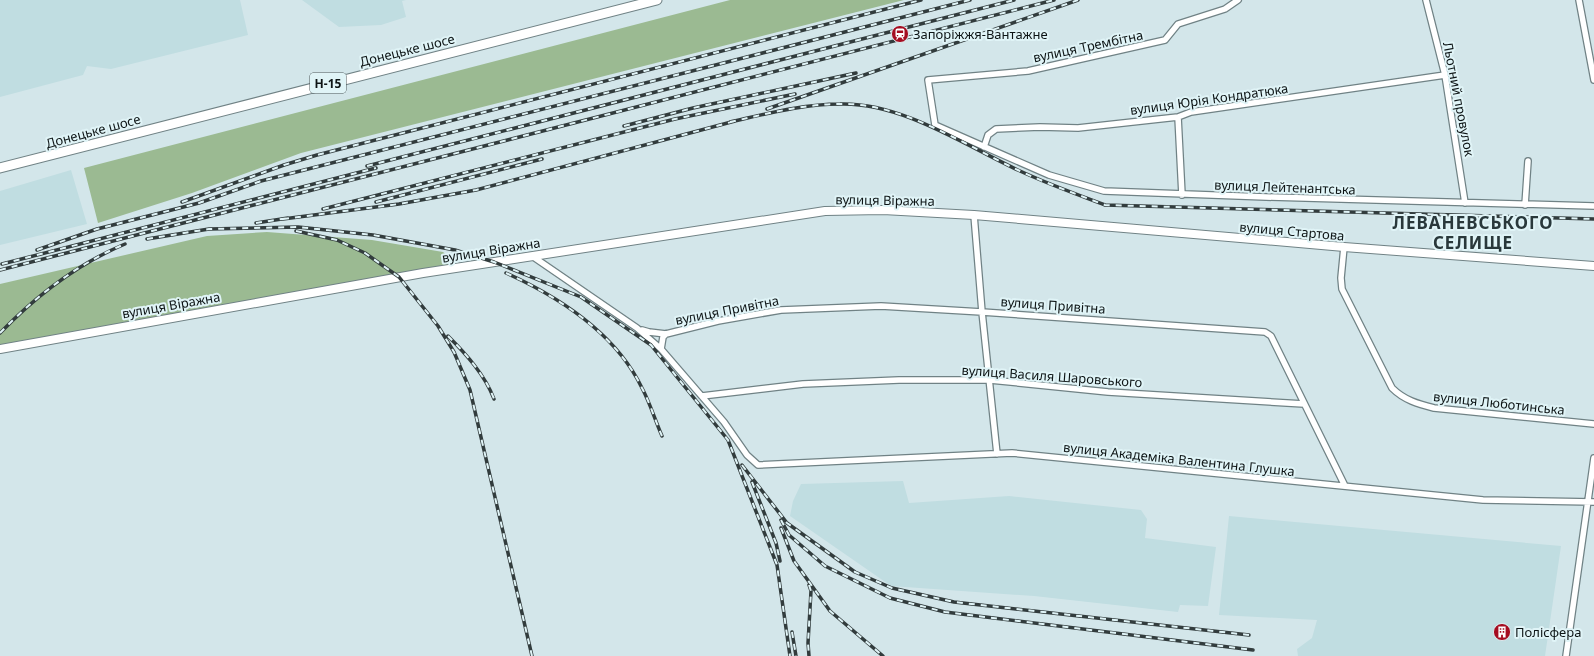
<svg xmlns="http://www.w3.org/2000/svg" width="1594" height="656" font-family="'Noto Sans',sans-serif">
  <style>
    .built { fill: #c0dde1 }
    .green { fill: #9bba92 }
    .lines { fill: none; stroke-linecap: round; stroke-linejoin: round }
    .street-casing { stroke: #708285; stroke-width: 8 }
    .secondary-casing { stroke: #708285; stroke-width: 10 }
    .primary-casing { stroke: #708285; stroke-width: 11 }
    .street { stroke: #fff; stroke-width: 5.5 }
    .secondary { stroke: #fff; stroke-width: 8 }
    .primary { stroke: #fff; stroke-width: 9 }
    .rail-casing { stroke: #323c3d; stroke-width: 3.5 }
    .rail { stroke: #e0f4f7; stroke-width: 2; stroke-dasharray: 6; stroke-linecap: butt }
    .labels { text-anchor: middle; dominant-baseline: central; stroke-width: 4; stroke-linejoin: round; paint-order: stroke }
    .shield { fill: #e0f4f7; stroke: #4c5759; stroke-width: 1 }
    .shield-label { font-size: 12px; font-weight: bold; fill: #0d1415 }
    .poi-label { font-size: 13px; fill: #0d1415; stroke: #e0f4f7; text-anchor: start }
    .street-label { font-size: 13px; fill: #0d1415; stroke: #e0f4f7 }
    .district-label { font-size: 17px; font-weight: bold; letter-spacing: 1px; fill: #29383b; stroke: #e0f4f7 }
  </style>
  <rect width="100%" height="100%" fill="#d3e6ea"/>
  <path class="built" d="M0 0H240L248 35 111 69 87 66 83 75 0 97Z
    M302 0H406L402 1 406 17 381 25 339 27Z
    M71 170 87 224 0 245V191Z
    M903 481 909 503 1009 496 1141 510 1147 519 1145 538 1216 547 1208 606 1180 605 1178 612 1034 596 891 586 790 516 793 501 801 484Z
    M1229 516 1561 546 1545 656H1298L1297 649 1312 638 1317 620 1219 615Z"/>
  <path class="green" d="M730 0H904L301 153 192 193 98 223 84 168Z
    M267 232 372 240 443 252 455 262 423 273 0 349V284L207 236Z"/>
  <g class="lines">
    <g class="street-casing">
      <path id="street" d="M1238 0 1225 9 1178 24 1165 40 1028 71 928 80 935 125 1049 175 1104 191 1266 197 1594 206
        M1426 0 1445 75 1465 203
        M1579 0 1594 80
        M1178 117 1182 195
        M984 147 988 135 996 129 1040 127 1078 128 1178 117 1191 112 1445 75
        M1525 205 1528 161
        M974 215 982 312 997 454
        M1344 247 1341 278 1342 289 1392 388C1404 400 1418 404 1434 408L1594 424
        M532 256 637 328 661 349 724 422 747 455 758 465 1012 453 1483 500 1594 502
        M642 330 649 332 666 334 718 321 781 310 881 306 982 312 1265 332 1271 336 1345 486
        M661 349 663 337 666 334
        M702 396 803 384 899 380H990L1108 392 1304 404
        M1566 656 1594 458"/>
    </g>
    <g class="secondary-casing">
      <path id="secondary" d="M0 349 423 273 825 211 883 210 974 215 1344 247 1594 266"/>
    </g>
    <g class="primary-casing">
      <path id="primary" d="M0 168 657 0"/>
    </g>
    <use href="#street" class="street"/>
    <use href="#secondary" class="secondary"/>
    <use href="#primary" class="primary"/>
    <g class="rail-casing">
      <path id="rail" d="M767 109 1078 0
        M730 122C766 114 803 104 840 104 902 102 966 146 1020 171 1048 184 1076 194 1105 205L1594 219
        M624 126 693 108 856 73
        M367 166 1014 0
        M182 202 284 165 317 155 921 0
        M376 202 542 159
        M323 209 675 119 795 94
        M283 219 399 204 476 190 735 121
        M256 223 288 218
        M296 231 337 240 365 253 399 277 438 326 454 352 470 390 532 656
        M147 239 209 229 298 227 373 235 455 250 494 262 581 297 651 345 728 440 777 565 790 656
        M37 250 97 229 199 203 261 181 970 0
        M2 264 376 168
        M0 270 1054 0
        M506 273C559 297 616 334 642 388 650 403 655 420 662 436
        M0 333C36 296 77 264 125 244
        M448 336C466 354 485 375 494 399
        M742 465 787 523 855 572 892 588 954 602 1249 635
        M752 482 776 543 780 561
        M781 520 789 535 825 566 890 598 945 612 1253 650
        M781 528 794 561 830 611 883 656
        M809 585 811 591 808 643 809 656
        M792 632 796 656"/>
    </g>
    <use href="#rail" class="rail"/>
  </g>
  <defs>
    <g id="station-disc" transform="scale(0.9)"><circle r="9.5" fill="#a50c20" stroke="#e0f4f7"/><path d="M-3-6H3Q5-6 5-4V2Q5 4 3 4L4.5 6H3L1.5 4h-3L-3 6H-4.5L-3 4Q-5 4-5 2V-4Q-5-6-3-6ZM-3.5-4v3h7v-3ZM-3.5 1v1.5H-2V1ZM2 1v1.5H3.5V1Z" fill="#fff"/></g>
    <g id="building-disc" transform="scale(0.9)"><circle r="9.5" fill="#a50c20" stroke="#e0f4f7"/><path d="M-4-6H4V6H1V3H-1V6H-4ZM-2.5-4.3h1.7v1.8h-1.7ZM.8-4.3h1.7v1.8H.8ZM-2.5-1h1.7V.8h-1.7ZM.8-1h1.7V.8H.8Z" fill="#fff"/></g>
  </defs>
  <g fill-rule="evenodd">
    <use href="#station-disc" x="900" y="34"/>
    <use href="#building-disc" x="1502" y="632"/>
  </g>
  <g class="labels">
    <rect class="shield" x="310" y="73" width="36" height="20" rx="3"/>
    <g class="shield-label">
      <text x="328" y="83">Н-15</text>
    </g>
    <g class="poi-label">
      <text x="913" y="34">Запоріжжя-Вантажне</text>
      <text x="1515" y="632">Полісфера</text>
    </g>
    <g class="street-label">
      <text transform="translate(1088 46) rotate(-12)">вулиця Трембітна</text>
      <text transform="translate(407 50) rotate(-14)">Донецьке шосе</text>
      <text transform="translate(1209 99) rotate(-8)">вулиця Юрія Кондратюка</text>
      <text transform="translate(1459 99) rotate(79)">Льотний провулок</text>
      <text transform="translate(93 131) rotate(-15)">Донецьке шосе</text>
      <text transform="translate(1285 187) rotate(2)">вулиця Лейтенантська</text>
      <text transform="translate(885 200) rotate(1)">вулиця Віражна</text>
      <text transform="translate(1292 231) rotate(5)">вулиця Стартова</text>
      <text transform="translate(491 250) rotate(-9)">вулиця Віражна</text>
      <text transform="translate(171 305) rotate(-10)">вулиця Віражна</text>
      <text transform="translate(1053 305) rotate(4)">вулиця Привітна</text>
      <text transform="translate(727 310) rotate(-11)">вулиця Привітна</text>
      <text transform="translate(1052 376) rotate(4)">вулиця Василя Шаровського</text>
      <text transform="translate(1499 403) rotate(6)">вулиця Люботинська</text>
      <text transform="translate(1179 459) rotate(6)">вулиця Академіка Валентина Глушка</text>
    </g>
    <g class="district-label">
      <text x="1473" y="222">ЛЕВАНЕВСЬКОГО<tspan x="1473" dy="20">СЕЛИЩЕ</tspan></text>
    </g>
  </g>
</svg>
